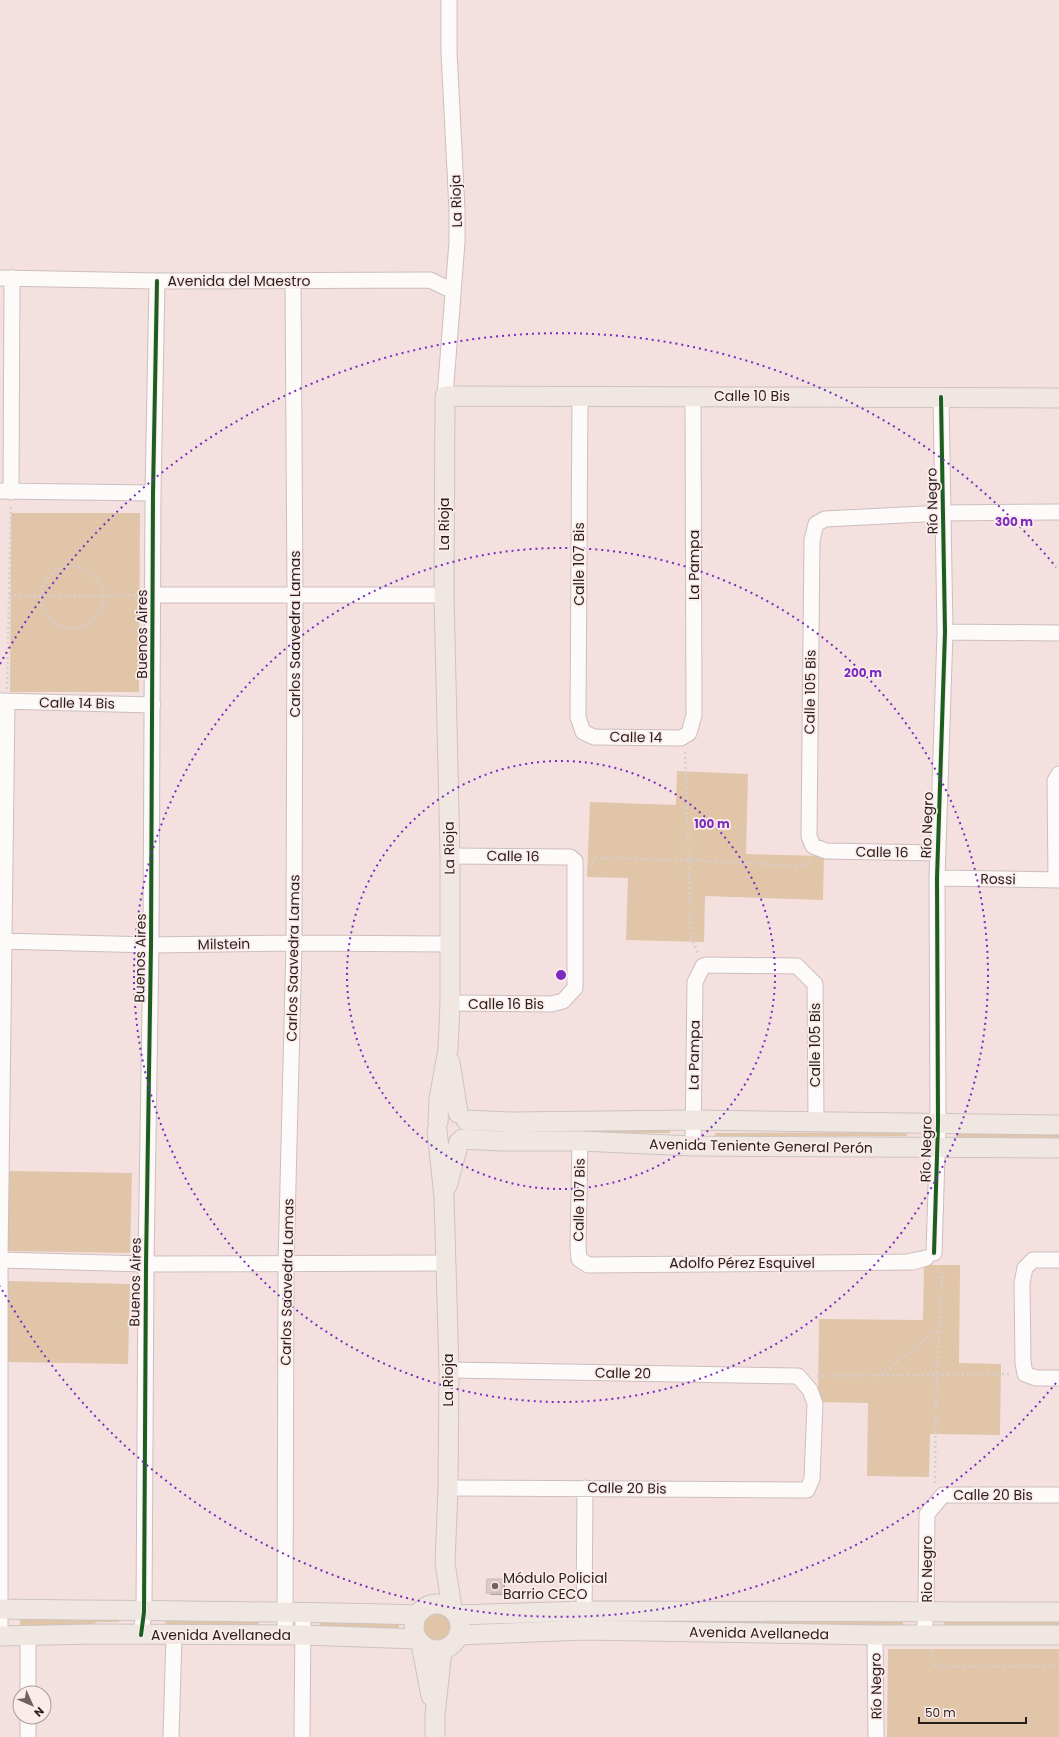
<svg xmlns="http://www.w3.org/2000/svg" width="1059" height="1737" font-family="Poppins,sans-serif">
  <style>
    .green { fill: #e0c5a9 }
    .building { fill: #ddc7ca; stroke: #c8b9ba; filter: url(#shadow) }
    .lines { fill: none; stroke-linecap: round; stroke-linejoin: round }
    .minor-casing { stroke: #cdbebd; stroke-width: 17 }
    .major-casing { stroke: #ccc3c2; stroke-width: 21 }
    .path { stroke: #d5cfcf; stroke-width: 2.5; stroke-dasharray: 2 3; stroke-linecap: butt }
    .minor { stroke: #fdfafa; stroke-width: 15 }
    .major { stroke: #f1e7e2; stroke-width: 19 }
    .cycleway-casing { stroke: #fbeceb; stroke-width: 6 }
    .cycleway { stroke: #1b5e20; stroke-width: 4 }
    .ring { fill: none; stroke: #7b2cbf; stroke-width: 2; stroke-dasharray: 2 4 }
    .poi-dot { fill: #716260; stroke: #fbeceb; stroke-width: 1.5 }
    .labels { text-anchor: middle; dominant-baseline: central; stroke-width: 3.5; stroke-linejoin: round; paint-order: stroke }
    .street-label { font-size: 14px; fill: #2a1e1c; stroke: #fbeceb }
    .poi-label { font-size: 14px; fill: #2a1e1c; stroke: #fbeceb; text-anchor: start }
    .centre { fill: #7b2cbf; stroke: #fbeceb; stroke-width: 2 }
    .ring-label { font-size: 12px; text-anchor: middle; font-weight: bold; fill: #7b2cbf; stroke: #fbeceb; stroke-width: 3.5; stroke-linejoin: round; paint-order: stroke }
  </style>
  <defs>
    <filter id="shadow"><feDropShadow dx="4.5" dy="2.5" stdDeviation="0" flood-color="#0004"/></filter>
  </defs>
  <rect width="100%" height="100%" fill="#f4e1df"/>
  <path class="green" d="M11 513H140L139 692H10Z
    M677 771 748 774 746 854 824 856 823 900 705 896 704 942 626 940 628 878 587 877 590 802 676 805Z
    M670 1130V1133L477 1134 478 1131Z
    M907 1132V1136H715V1133Z
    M956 1134H1059V1138L956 1137Z
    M9 1171 132 1173 130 1253 8 1251Z
    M924 1265H960L959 1363 1001 1364 1000 1435 930 1434 929 1477 867 1476 868 1403 818 1402 819 1319 923 1320Z
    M8 1281 130 1284 128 1364 6 1362Z
    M443 1611 457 1623 456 1629C448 1638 439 1644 427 1643L420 1631C422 1618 430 1612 443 1611Z
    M585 1615 903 1618V1628L585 1625Z
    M944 1618 1059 1619V1629L944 1628Z
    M20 1619 119 1620V1622H97L83 1629 20 1628Z
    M165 1620H259V1630H165Z
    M399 1620V1630L320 1631V1621Z
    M888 1649H1059V1737H887Z"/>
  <path class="building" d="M487 1579H503V1593H486Z"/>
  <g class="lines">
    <g class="minor-casing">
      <path id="minor" d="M0 278 157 281 430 280 453 291
        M445 396 457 242V210L449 52V0
        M580 396 578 717 583 732 594 737 681 738 689 733 694 715 693 396
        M0 491 153 493
        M11 492 12 278
        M154 595H444
        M945 632 1059 633
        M0 701 153 705
        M937 853 826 851 813 846 809 836 812 540 816 524 825 519 943 513 1059 512
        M450 856 564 857H570L575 861V988L563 1001 551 1004 450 1003
        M937 878 1059 880
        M1056 880 1055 781 1059 774
        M0 941 151 945 294 943 449 944
        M580 1141 578 1249 579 1259 588 1265 913 1262 926 1258 906 1262
        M693 1146 695 982 703 966 707 965 797 966 815 984 816 1121
        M934 1253 938 1124 937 878 945 632 941 397
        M0 1260 146 1264 445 1263
        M1059 1260H1033L1025 1268 1022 1283 1023 1362 1025 1374 1036 1378H1059
        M448 1488 807 1490 812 1479 815 1404 810 1390 798 1376 449 1370
        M584 1621 585 1488
        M924 1633 926 1612 927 1514 943 1495H1059
        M141 1635 144 1612 146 1264 151 945 153 493 157 281
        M285 1635 286 1265 294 943 295 594 293 281
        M875 1635 876 1737
        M0 1636V1260L7 701
        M28 1693V1636
        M28 1737V1717
        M171 1737 174 1635
        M302 1737 303 1612"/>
    </g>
    <g class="major-casing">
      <path id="major" d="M450 1062 458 1113
        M466 1120 512 1122 693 1120 1059 1125
        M438 1122 439 1099 448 1049 450 1003V856L444 595 445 396 1059 398
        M437 1130 444 1197 449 1370 448 1488 445 1563 452 1608
        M462 1139 500 1141H580L693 1146 1059 1148
        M447 1186 459 1142
        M414 1627a23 23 0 1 1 46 0a23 23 0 1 1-46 0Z
        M0 1609C139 1611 278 1611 417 1615
        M459 1615 584 1611 1059 1612
        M458 1635 585 1630 875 1635H1059
        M0 1636 94 1634 303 1635 417 1639
        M421 1644 431 1696
        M435 1737V1715L442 1650"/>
    </g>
    <path class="path" d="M41 597a31 31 0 1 1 62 0a31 31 0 1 1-62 0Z
      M9 595C52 597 95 595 139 595
      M7 689 11 506
      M685 752 691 937 698 953
      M590 867 596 858 688 860 802 866 812 860
      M881 1375 939 1328
      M817 1376 1010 1374
      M935 1483 936 1395 942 1274 935 1267
      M930 1650 936 1667 1059 1666"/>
    <use href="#minor" class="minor"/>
    <use href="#major" class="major"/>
    <g class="cycleway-casing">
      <path id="cycleway" d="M934 1253 938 1124 937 878 945 632 941 397
        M141 1635 144 1612 146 1264 151 945 153 493 157 281"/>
    </g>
    <use href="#cycleway" class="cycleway"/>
  </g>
  <g class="ring">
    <circle cx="561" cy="975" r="214"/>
    <circle cx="561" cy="975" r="427"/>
    <path d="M1056 1383A641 641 0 0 1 0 1286M0 664A641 641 0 0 1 1056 567"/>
  </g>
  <circle class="poi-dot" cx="495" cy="1586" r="4"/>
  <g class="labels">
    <g class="street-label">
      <text transform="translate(456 201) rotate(-92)">La Rioja</text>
      <text x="239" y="281">Avenida del Maestro</text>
      <text x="752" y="396">Calle 10 Bis</text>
      <text transform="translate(932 501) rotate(-91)">Río Negro</text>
      <text transform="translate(444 524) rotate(-90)">La Rioja</text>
      <text transform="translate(579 564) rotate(-90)">Calle 107 Bis</text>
      <text transform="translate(694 565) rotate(-90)">La Pampa</text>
      <text transform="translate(142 634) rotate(-90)">Buenos Aires</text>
      <text transform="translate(295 634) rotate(-90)">Carlos Saavedra Lamas</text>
      <text transform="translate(810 692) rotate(-89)">Calle 105 Bis</text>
      <text transform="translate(77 703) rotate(1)">Calle 14 Bis</text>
      <text transform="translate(636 737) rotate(1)">Calle 14</text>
      <text transform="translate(927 825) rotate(-88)">Río Negro</text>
      <text transform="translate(449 848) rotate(-91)">La Rioja</text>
      <text transform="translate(882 852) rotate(1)">Calle 16</text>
      <text transform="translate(513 856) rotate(1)">Calle 16</text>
      <text transform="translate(998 879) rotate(1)">Rossi</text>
      <text transform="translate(224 944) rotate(-1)">Milstein</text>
      <text transform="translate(140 958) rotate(-89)">Buenos Aires</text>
      <text transform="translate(293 958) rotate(-89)">Carlos Saavedra Lamas</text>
      <text x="506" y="1004">Calle 16 Bis</text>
      <text transform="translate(815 1045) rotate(-90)">Calle 105 Bis</text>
      <text transform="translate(694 1055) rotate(-89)">La Pampa</text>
      <text transform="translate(761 1146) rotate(1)">Avenida Teniente General Perón</text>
      <text transform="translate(926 1149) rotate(-89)">Río Negro</text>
      <text transform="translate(579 1200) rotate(-89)">Calle 107 Bis</text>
      <text x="742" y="1263">Adolfo Pérez Esquivel</text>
      <text transform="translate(135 1282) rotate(-89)">Buenos Aires</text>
      <text transform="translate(287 1282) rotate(-89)">Carlos Saavedra Lamas</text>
      <text transform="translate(623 1373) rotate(1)">Calle 20</text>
      <text transform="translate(448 1380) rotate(-90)">La Rioja</text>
      <text transform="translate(627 1488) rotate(1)">Calle 20 Bis</text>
      <text x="993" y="1495">Calle 20 Bis</text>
      <text transform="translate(927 1569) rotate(-90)">Rio Negro</text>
      <text transform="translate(759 1633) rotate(1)">Avenida Avellaneda</text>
      <text x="221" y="1635">Avenida Avellaneda</text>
      <text transform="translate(876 1686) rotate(-91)">Río Negro</text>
    </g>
    <g class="poi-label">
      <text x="503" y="1578">Módulo Policial<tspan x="503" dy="16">Barrio CECO</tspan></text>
    </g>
  </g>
  <circle cx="561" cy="975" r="6" class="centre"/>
  <g class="ring-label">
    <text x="1014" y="526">300 m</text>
    <text x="863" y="677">200 m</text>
    <text x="712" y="828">100 m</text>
  </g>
  <g transform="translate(32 1705) rotate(135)"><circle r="19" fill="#fbeceb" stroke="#a79a98"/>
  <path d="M0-3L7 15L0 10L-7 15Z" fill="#716260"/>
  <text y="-6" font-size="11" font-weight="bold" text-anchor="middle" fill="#2a1e1c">N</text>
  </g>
  <path d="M919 1717v6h107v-6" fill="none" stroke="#2a1e1c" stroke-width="2"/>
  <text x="925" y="1717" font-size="12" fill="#2a1e1c" stroke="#fbeceb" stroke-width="3" paint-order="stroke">50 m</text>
</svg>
